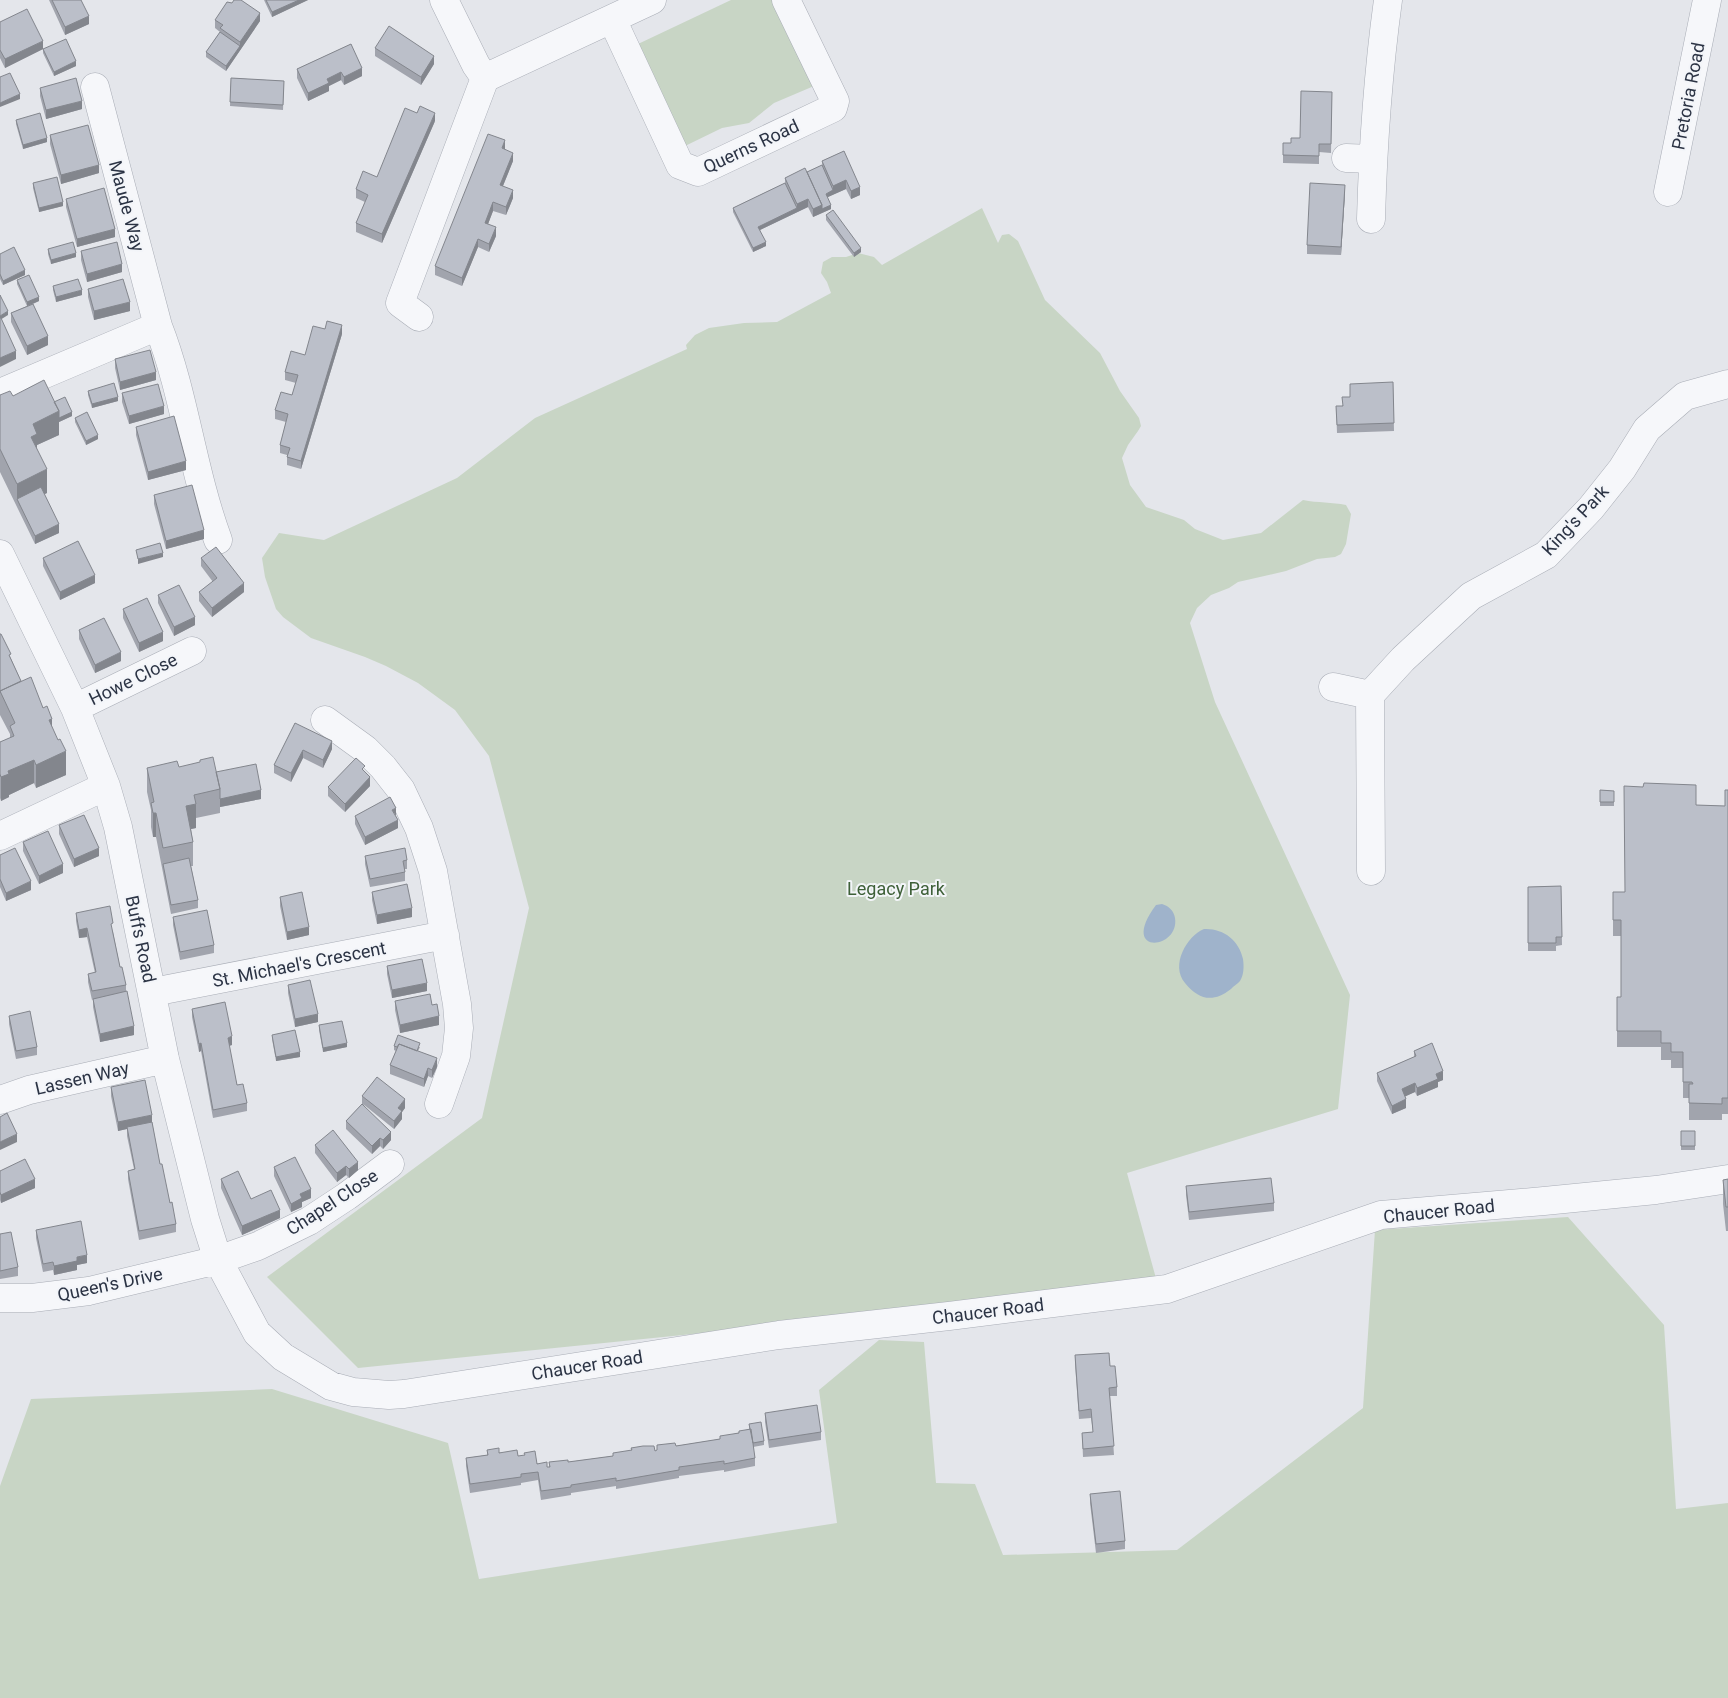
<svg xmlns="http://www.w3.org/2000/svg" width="1728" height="1698" font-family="Roboto,sans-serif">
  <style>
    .green { fill: #c8d5c5 }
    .water { fill: #9fb3cb }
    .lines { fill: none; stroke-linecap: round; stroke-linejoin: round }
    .minor-casing { stroke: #a9adb6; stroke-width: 29 }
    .minor { stroke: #f6f7fa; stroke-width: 28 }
    .wall { fill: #a1a4ad }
    .shaded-wall { fill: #83868d }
    .building { fill: #bbbfc9; stroke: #83868d }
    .labels { text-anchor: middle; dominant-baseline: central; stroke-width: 4; stroke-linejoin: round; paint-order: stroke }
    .street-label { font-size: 18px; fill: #2b3344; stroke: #f3f5f9 }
    .park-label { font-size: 18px; fill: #3e6038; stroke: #f3f5f9 }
  </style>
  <rect width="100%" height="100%" fill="#e4e6eb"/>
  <path class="green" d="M731 0H774L814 86 774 103 749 123 722 128 685 146 638 44Z
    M982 208 998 243 1002 235 1009 234 1018 241 1045 300 1100 353 1120 391 1139 418 1141 426 1138 431 1128 445 1122 458 1130 485 1146 507 1184 520 1195 529 1223 540 1261 533 1303 500C1318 503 1332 502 1346 505L1351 514 1346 544 1341 554 1335 557 1317 559 1286 571 1238 582 1229 588 1211 595 1197 608 1190 623 1215 702 1350 995 1338 1109 1127 1173 1157 1282 849 1318 358 1368 267 1277 482 1118 529 908 489 756 455 710 418 683 386 666 365 657 311 638 283 617 276 609 265 577 262 558 279 533 324 540 457 478 535 418 687 349 686 345 695 335 709 328 744 323 777 322 831 293 827 282 821 273 823 262 832 257H846L858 253 874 257 882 265Z
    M1568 1217 1664 1325 1676 1509 1728 1503V1698H0V1486L31 1399 272 1389 448 1443 479 1579 837 1523 819 1390 879 1340 924 1342 936 1483 975 1484 1003 1555 1177 1550 1363 1408 1375 1230Z"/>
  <path class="water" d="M1162 904C1169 906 1174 911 1175 918 1180 950 1118 956 1156 905Z
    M1204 929C1223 928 1239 940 1243 959 1244 966 1244 975 1240 981 1238 984 1233 986 1231 989 1213 1003 1199 1000 1185 983 1170 965 1187 936 1204 929Z"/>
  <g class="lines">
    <g class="minor-casing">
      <path id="minor" d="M444 0 476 65 485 78
        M612 19 680 165 698 172 833 108 835 101 786 0
        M1346 158 1373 159
        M1668 192 1707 0
        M1371 219C1373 146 1378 73 1388 0
        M419 317 400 303 485 78 652 0
        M158 326C185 395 192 470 218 540
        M0 393 158 326 95 87
        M0 554 75 708 106 786 118 827 165 1059 205 1219 218 1260 257 1333 283 1357 331 1386 353 1392 389 1395 404 1394 779 1335 949 1316 1167 1289 1381 1215 1544 1201 1656 1190 1728 1179
        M1333 687 1370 695
        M75 708 192 651
        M325 720 365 749 383 767 401 790 419 828 433 871 457 1004 459 1028 456 1056 439 1104
        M0 836 106 786
        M1371 871 1370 695 1403 659 1471 596 1546 555 1591 508 1622 469 1647 429 1685 396 1728 384
        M153 992 445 935
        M0 1100 29 1090 165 1059
        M0 1298H32L89 1291 218 1260 258 1246 309 1221 347 1196 390 1164"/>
    </g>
    <use href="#minor" class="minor"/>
  </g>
  <path class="wall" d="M49 0H81L89 24 65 35Z
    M264 0H308L272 17Z
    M215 20 260 21 226 71 206 57V52L220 32 215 28Z
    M0 22 43 49 5 68 0 58Z
    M351 44 362 76 344 85 341 80 329 86V91L308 101 297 78V69Z
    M375 48 434 64 421 85 375 56Z
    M43 49 76 66 54 76 43 53Z
    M231 78 284 81 283 110 230 106Z
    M40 88 82 109 46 119 40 96Z
    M1332 92 1331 153 1319 152V164L1283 163V143H1291L1300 138Z
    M16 120 47 142 23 149 16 124Z
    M435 121 382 243 356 232V223L365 202 356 198V189L377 177Z
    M50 135 99 173 61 184 50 144Z
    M505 149 513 161 503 186 513 198 506 215 493 211 488 224 496 236 489 252 478 247 462 286 435 275V266Z
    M844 151 860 195 851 199 846 189 827 197 831 209 813 217 808 207 760 230 766 246 753 252 733 212V208L785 183V178L807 172 822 165V161Z
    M33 183 63 206 39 212 33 188Z
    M1345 193 1341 255 1307 254V245Z
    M66 199 115 237 77 247 66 207Z
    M826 215 861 252 854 257 826 220Z
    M48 249 76 257 51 264 48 254Z
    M81 251 122 272 87 282 81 260Z
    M0 254 25 275 3 285 0 279Z
    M17 280 39 301 33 304 48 345 27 355 11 322V313L27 306 17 284Z
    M53 286 82 295 56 302 53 290Z
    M88 289 130 311 94 320 88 297Z
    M342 334 301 469 287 465V455L280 453V445L286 422 275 419V410L292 395 296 383 285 380V372L305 355Z
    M115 359 156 380 120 390 115 368Z
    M1393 382 1394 431 1337 433 1336 406H1342L1350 397Z
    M88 391 118 401 92 408 88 395Z
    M122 393 164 414 129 424 122 402Z
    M0 395 54 402 72 416 59 422V435L37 445V449L47 493 44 494 59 533 35 544 0 472Z
    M75 418 98 439 86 445 75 422Z
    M136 427 186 470 148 480 136 435Z
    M154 495 204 539 166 549 154 504Z
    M43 558 95 583 60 600 43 566Z
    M201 558 244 592 212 617 199 601V592L213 582 201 566Z
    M158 595 195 625 174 636 158 603Z
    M123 609 163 641 139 652 123 618Z
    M79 630 121 661 95 673 79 639Z
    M0 634 21 681 43 708 52 728 66 775 36 788 34 783 9 795V797L1 801 0 798V742L10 738V734L0 715Z
    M295 723 332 749 323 768 303 758 291 782 274 773V765Z
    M179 767 216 772 261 799 220 807V813L196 818V828L191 829 193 842V866H191L198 900V908L171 914 156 837H153L151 827V810L147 792V768Z
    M365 772 370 786 345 812 328 796V787Z
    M1600 790 1614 791V806H1600Z
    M1728 790V1114H1722V1120H1689V1098H1683V1068H1671V1060H1661V1047H1617V997H1621V936H1613V892H1625L1696 805 1725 806Z
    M355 816H396L398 828 365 845 355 824Z
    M59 825 99 856 74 867 59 834Z
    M23 842 63 873 39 884 23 851Z
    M0 855 31 890 6 901 0 887Z
    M365 856 407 860V869H405V881L370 887 365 864Z
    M1561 886 1562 945 1556 946V951H1528V887Z
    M372 892 412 917 377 924 372 900Z
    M280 897 309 935 287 940 280 906Z
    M76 913 113 932 120 967 126 985V992L134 1035 100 1042 93 1007V999L92 1000 88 982V974L95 973 87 937 79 938 76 921Z
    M173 917 214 945V953L180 960 173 925Z
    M387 966 427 991 392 998 387 974Z
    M288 985 318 1022 295 1027 288 993Z
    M395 1001 432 1005 439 1025 400 1033 395 1010Z
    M192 1009 232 1045 229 1046 237 1085 247 1103V1111L213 1118 201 1051 199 1052 192 1017Z
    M9 1016 37 1047V1055L16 1059 9 1024Z
    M319 1025 347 1047 323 1052 319 1030Z
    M272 1035 300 1057 276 1061 272 1039Z
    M394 1046 420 1047 418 1051 437 1067 432 1078 428 1076 424 1087 390 1074V1065L396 1051 394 1050Z
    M1414 1051 1443 1080 1438 1082V1087L1417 1096 1415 1092 1405 1096 1406 1108 1392 1114 1377 1081V1073L1414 1057Z
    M111 1087 152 1122 160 1164 170 1203 176 1224V1232L139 1240 128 1179V1171L134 1169 127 1136V1129L118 1131 111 1096Z
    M362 1096 405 1108 402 1112V1119L394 1129 363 1104 391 1140 383 1149 380 1146 372 1154 346 1129V1121L362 1104Z
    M1681 1131H1695V1150H1681Z
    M315 1145 358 1170 349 1178 346 1175 337 1182 315 1153Z
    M274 1167 311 1198 302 1202V1207L291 1212 274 1176Z
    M0 1171 35 1188 1 1203 0 1200Z
    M221 1179 251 1199 280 1218 242 1235 221 1188Z
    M1728 1179V1231H1726L1723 1204V1180Z
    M1186 1186 1274 1203V1211L1189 1220 1186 1195Z
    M36 1230 87 1263 77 1265V1270L54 1275 53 1270 43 1272 36 1238Z
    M0 1234 18 1267V1276L0 1279Z
    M1075 1355 1110 1366 1117 1387V1396H1110L1114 1455 1083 1457 1082 1433 1093 1432 1091 1418 1079 1419 1075 1364Z
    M765 1413 821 1432V1440L769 1448 765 1422Z
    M749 1424 764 1441V1445L753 1447 755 1458V1466L724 1472V1470L679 1476V1478L616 1489V1486L571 1493V1495L541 1500 538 1480 521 1483V1485L470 1493 466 1466V1458L487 1455V1450L518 1456 547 1467H549V1462H568L613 1456 631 1450V1448L655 1451H657V1445L676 1446 720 1439 749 1429Z
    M1090 1494 1125 1541V1549L1096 1553 1090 1503Z"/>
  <path class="shaded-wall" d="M299 0H308L272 17V12Z
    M260 13V21L226 71V66L240 46V42Z
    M89 16V24L65 35V27Z
    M43 41V49L5 68V59Z
    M434 56V64L421 85V77Z
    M76 61V66L54 76V72Z
    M362 68V76L344 85V77Z
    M341 72V80L329 86V91L308 101V93L327 79Z
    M20 94V99L0 107V103Z
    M82 101V109L46 119V110Z
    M435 113V121L382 243V234Z
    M47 138V142L23 149V145Z
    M505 140V149L502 157V148Z
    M513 153V161L500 193V185Z
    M99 165V173L61 184V175Z
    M846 180V189L826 198V194L833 190V186Z
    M1345 185V193L1341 255V247Z
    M860 187V195L851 199V191Z
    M513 190V198L506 215V207Z
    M808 199V207L758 231V227L797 208V204Z
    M63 202V206L39 212V208Z
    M493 202V211L485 232V223Z
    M822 205H831V209L813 217V209Z
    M496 227V236L489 252V244Z
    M115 229V237L77 247V239Z
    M478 239V247L462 286V278Z
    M766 242V246L753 252V248Z
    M861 248V252L854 257V253Z
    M76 253V257L51 264V260Z
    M122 264V272L87 282V274Z
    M25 270V275L3 285V281Z
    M82 290V295L56 302V297Z
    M39 297V301L27 306V302Z
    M130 302V311L94 320V311Z
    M8 311V315L0 320V316Z
    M342 325V334L301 469V461Z
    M48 336V345L27 355V346Z
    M16 351V359L0 367V358Z
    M156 372V380L120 390V382Z
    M118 397V401L92 408V404Z
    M164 406V414L129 424V416Z
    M59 411 72 412V416L59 422V435L37 445V457L31 437 33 424Z
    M98 435V439L86 445V441Z
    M186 461V470L148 480V472Z
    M47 469V493L20 506 17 499V484Z
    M59 524V533L35 544V536Z
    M204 530V539L166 549V541Z
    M163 553V557L138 564V559Z
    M95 575V583L60 600V592Z
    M244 583V592L212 617V608Z
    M195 617V625L174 636V627Z
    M163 632V641L139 652V643Z
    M121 652V661L95 673V665Z
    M52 719V743L49 720Z
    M332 741V749L323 768V760Z
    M303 750V758L291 782V773Z
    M66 751V775L36 788V765Z
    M34 760V783L9 795V797L1 801V777L8 771Z
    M370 777V786L345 812V804Z
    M261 790V799L220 807V799Z
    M196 804V828L186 830V806Z
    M396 808V816L392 810Z
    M153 813H156V837H153Z
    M398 820V828L365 845V837Z
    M99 848V856L74 867V859Z
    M63 864V873L39 884V876Z
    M31 881V890L6 901V893Z
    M412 908V917L377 924V915Z
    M309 927V935L287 940V932Z
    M87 928V937L79 938V930Z
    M427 983V991L392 998V990Z
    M318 1014V1022L295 1027V1019Z
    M439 1016V1025L400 1033V1025Z
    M134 1026V1035L100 1042V1034Z
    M232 1036V1045L228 1046V1038Z
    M201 1043V1051L199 1052V1044Z
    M347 1043V1047L323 1052V1048Z
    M300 1052V1057L276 1061V1057Z
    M437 1058V1067L432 1078V1070Z
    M428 1068V1076L424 1087V1079Z
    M1443 1071V1080L1438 1082V1087L1417 1096V1088L1436 1074Z
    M1415 1083V1092L1402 1098V1089Z
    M405 1099V1108L402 1112V1119L394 1129V1121L398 1108Z
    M1406 1099V1108L1392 1114V1106Z
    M152 1115V1123L118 1131V1122Z
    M391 1132V1140L383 1149V1140Z
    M17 1134V1142L0 1150V1142Z
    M380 1138V1146L372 1154V1146Z
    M358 1162V1170L349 1178V1169Z
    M346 1166V1175L337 1182V1173Z
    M35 1179V1188L1 1203V1195Z
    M311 1189V1198L302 1202V1207L291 1212V1204L300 1194Z
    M280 1210V1218L242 1235V1226Z
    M87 1255V1263L77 1265V1270L54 1275V1266L77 1257Z"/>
  <path class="building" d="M52 0H81L89 16 65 27Z
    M234 0H241L260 13 240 42 220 28 223 25 215 20 227 2 232 3Z
    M266 0H299L272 12Z
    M27 9 43 41 5 59 0 50V22Z
    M389 26 434 56 421 77 375 48Z
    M220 32 240 46 226 66 206 52Z
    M66 39 76 61 54 72 43 49Z
    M351 44 362 68 344 77 341 72 327 79 329 83 308 93 297 69Z
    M10 73 20 94 0 103V77Z
    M76 78 82 101 46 110 40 88Z
    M231 78 284 81 283 105 230 102Z
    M1301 91 1332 92 1331 144H1319V156L1283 155V143H1291V138H1300Z
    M420 106 435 113 382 234 356 223 368 195 356 189 363 171 377 177 405 108 417 113Z
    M40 113 47 138 23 145 16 120Z
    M88 125 99 165 61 175 50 135Z
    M488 134 505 140 502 148 513 153 500 185 513 190 506 207 493 202 485 223 496 227 489 244 478 239 462 278 435 266Z
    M844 151 860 187 851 191 846 180 833 186 822 161Z
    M822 165 833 190 826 194 831 205 822 209V205L807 172Z
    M805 168 822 205 813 209 808 199 797 204 785 178Z
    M57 177 63 202 39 208 33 183Z
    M785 183 797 208 758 227 766 242 753 248 733 208Z
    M1310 183 1345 185 1341 247 1307 245Z
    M104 188 115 229 77 239 66 199Z
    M833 210 861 248 854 253 826 215Z
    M73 242 76 253 51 260 48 249Z
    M117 242 122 264 87 274 81 251Z
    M14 247 25 270 3 281 0 274V254Z
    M29 275 39 297 27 302 17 280Z
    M78 279 82 290 56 297 53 286Z
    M123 279 130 302 94 311 88 289Z
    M0 295 8 311 0 316Z
    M33 304 48 336 27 346 11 313Z
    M0 318H1L16 351 0 358Z
    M327 321 342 325 301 461 287 457 290 448 280 445 288 414 275 410 281 392 292 395 298 375 285 372 291 351 305 355 313 326 325 329Z
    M150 350 156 372 120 382 115 359Z
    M44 380 59 411 33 424 37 434 31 437 47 469 17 484 0 449V395L10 391 13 396Z
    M1393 382 1394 423 1337 425 1336 406H1343L1342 397H1350V384Z
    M114 383 118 397 92 404 88 391Z
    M158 384 164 406 129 416 122 393Z
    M65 397 72 412 59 418V411L54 402Z
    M87 412 98 435 86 441 75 418Z
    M174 416 186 461 148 472 136 427Z
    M192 485 204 530 166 541 154 495Z
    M41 487 59 524 35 536 17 499Z
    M78 541 95 575 60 592 43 558Z
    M160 543 163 553 138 559 136 550Z
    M216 547 244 583 212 608 199 592 217 578 201 558Z
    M179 585 195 617 174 627 158 595Z
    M147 598 163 632 139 643 123 609Z
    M104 618 121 652 95 665 79 630Z
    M0 634H1L11 654 9 655 21 681 0 691V693Z
    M31 677 43 708 47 706 52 719 49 720 58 740 60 739 66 751 36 765 34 760 8 771 9 774 1 777 0 774V742L14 736 10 726 15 723 0 691Z
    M295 723 332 741 323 760 303 750 291 773 274 765Z
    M213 757 220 789 194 795 196 804 186 806 193 842 163 848 156 813H153L151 803 154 802 147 768 177 761 179 767 200 762V760Z
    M356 758 365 766 362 769 370 777 345 804 328 787Z
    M256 764 261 790 220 799V789L216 772Z
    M1644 783 1696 785V805L1725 806V790H1728V1098H1722V1104L1689 1103V1084H1693L1692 1082H1683V1052H1671V1043H1661V1031H1617V997H1621V920H1613V892H1625L1624 786 1643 787Z
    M1600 790 1614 791V802H1600Z
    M390 797 396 808 392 810 398 820 365 837 355 816Z
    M84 815 99 848 74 859 59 825Z
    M48 831 63 864 39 876 23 842Z
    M15 848 31 881 6 893 0 879V855Z
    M405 848 407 860 403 861 405 872 370 879 365 856Z
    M189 858 198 900 171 905 163 864Z
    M407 884 412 908 377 915 372 892Z
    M1561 886 1562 937H1556V943H1528V887Z
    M302 892 309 927 287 932 280 897Z
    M110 906 113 923 111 924 120 967H122L126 985 92 991 88 974 96 972 87 928 79 930 76 913Z
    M207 910 214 945 180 952 173 917Z
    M422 959 427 983 392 990 387 966Z
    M310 980 318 1014 295 1019 288 985Z
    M127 991 134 1026 100 1034 93 999Z
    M430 994 432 1005 437 1004 439 1016 400 1025 395 1001Z
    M225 1002 232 1036 228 1038 237 1085 243 1084 247 1103 213 1110 201 1043 199 1044 192 1009Z
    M30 1011 37 1047 16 1051 9 1016Z
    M342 1021 347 1043 323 1048 319 1025Z
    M295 1030 300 1052 276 1057 272 1035Z
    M398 1035 420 1043 417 1051 399 1044 397 1047 394 1046Z
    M1432 1043 1443 1071 1436 1074 1438 1079 1417 1088 1415 1083 1402 1089 1406 1099 1392 1106 1377 1073 1416 1056 1414 1051Z
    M399 1044 437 1058 432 1070 428 1068 424 1079 390 1065Z
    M377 1077 405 1099 398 1108 402 1111 394 1121 362 1096Z
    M145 1080 152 1115 118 1122 111 1087Z
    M362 1104 391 1132 383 1140 380 1138 372 1146 346 1121Z
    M7 1113 17 1134 0 1142V1117Z
    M152 1122 160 1164H162L170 1203 172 1202 176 1224 139 1231 128 1171 135 1169 127 1127Z
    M333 1130 358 1162 349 1169 346 1166 337 1173 315 1145Z
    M1681 1131H1695V1146H1681Z
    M295 1157 311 1189 300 1194 302 1198 291 1204 274 1167Z
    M25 1159 35 1179 1 1195 0 1192V1171Z
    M238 1171 251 1199 271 1190 280 1210 242 1226 221 1179Z
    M1271 1178 1274 1203 1189 1212 1186 1186Z
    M1728 1179V1207H1726L1723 1180Z
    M81 1221 87 1255 77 1257V1261L54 1266 53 1262 43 1264 36 1230Z
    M11 1232 18 1267 0 1271V1234Z
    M1109 1353 1110 1366H1115L1117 1387 1109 1388 1114 1446 1083 1449 1082 1433 1093 1432 1091 1409 1079 1411 1075 1355Z
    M817 1405 821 1432 769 1440 765 1413Z
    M761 1422 764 1441 753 1443 749 1424Z
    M751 1429 755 1458 724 1464V1461L679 1467V1470L616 1481V1478L571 1485V1487L541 1491 538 1472 521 1474V1477L470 1484 466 1458 488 1455 487 1450 499 1448V1453L517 1450 518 1456 525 1455 524 1453 535 1451 537 1464 547 1462V1467H550L549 1462 568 1460V1462L613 1456V1453L632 1450 631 1448 643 1446H654L655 1451 657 1450V1445L675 1443 676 1446 720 1439V1436L739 1433V1431Z
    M1120 1491 1125 1541 1096 1544 1090 1494Z"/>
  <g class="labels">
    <g class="street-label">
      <text transform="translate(1688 96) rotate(-79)">Pretoria Road</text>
      <text transform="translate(751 146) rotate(-25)">Querns Road</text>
      <text transform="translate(127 206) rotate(75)">Maude Way</text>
      <text transform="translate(1575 520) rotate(-47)">King's Park</text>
      <text transform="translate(133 679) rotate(-26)">Howe Close</text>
      <text transform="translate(141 939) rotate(78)">Buffs Road</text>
      <text transform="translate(299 964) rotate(-11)">St. Michael's Crescent</text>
      <text transform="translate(82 1078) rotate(-13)">Lassen Way</text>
      <text transform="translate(332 1202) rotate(-33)">Chapel Close</text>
      <text transform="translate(1439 1211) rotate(-6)">Chaucer Road</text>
      <text transform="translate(110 1284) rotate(-12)">Queen's Drive</text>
      <text transform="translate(988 1311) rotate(-7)">Chaucer Road</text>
      <text transform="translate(587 1365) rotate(-9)">Chaucer Road</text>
    </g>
    <g class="park-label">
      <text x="896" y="888">Legacy Park</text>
    </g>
  </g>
</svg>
